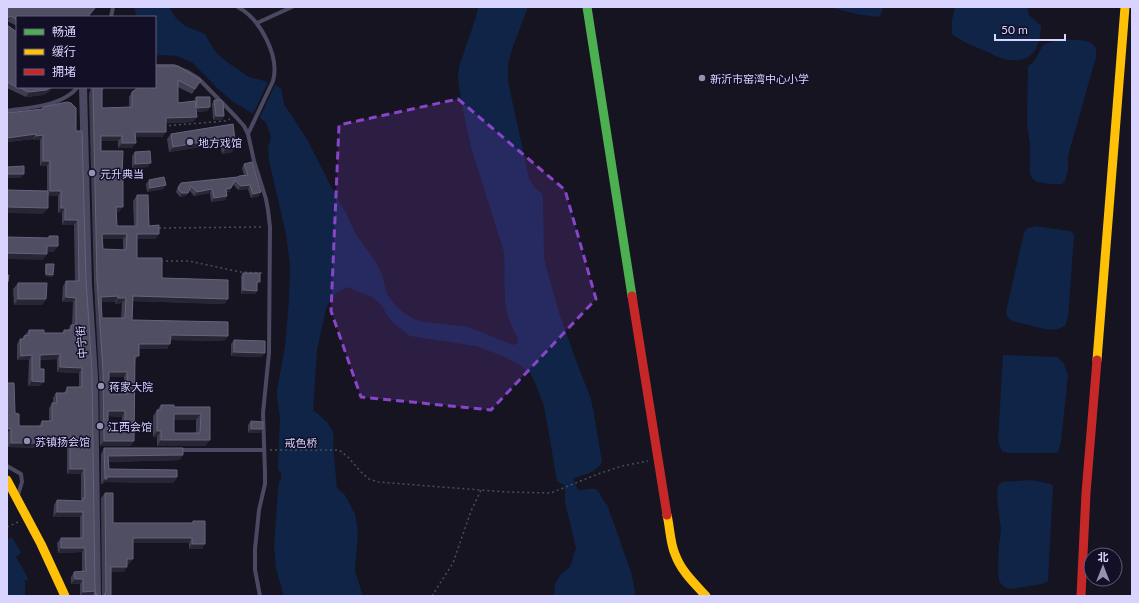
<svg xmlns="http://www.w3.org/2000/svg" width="1139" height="603" font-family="Lato,'Noto Sans SC',sans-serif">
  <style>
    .water { fill: #0f2446 }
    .pier { fill: #161421 }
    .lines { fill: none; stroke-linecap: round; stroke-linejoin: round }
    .path { stroke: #44505e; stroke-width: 1.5; stroke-dasharray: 2 3; stroke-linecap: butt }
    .lane { stroke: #4a4961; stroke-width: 4 }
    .street { stroke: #4a4961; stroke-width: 8 }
    .fast { stroke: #4caf50; stroke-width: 9 }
    .slow { stroke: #ffc107; stroke-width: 9 }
    .jam { stroke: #c62828; stroke-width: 9 }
    .wall { fill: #3f3d50; fill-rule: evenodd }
    .shaded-wall { fill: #282635 }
    .building { fill: #504e63; stroke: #65637b; fill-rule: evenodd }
    .marked { fill: #8945c9; fill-opacity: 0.2; stroke: #8945c9; stroke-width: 3; stroke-dasharray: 8 5; stroke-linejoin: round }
    .poi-dot { fill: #9491b1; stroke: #130f26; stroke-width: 1.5 }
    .labels { text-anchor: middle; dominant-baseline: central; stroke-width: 3; stroke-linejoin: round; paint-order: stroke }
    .poi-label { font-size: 11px; fill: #d8d4ff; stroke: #130f26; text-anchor: start }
    .street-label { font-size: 11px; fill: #d8d4ff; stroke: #130f26 }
  </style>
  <rect width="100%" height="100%" fill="#161421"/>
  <path class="water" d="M134 7H169L176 18 185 26 205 34 214 50 224 60 249 77 265 81 276 85 281 89 284 104 307 139 337 198 345 211 355 233 376 262 383 277 384 284 387 294 396 306 404 313 416 320 425 322 468 327 514 345 518 343V339C514 331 510 324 508 316 502 295 506 273 504 252L471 147 461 101 458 78 459 67 476 17 478 7H528L512 49 508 64V81L529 179 535 188 542 194 543 199 544 257 547 270 560 316 577 363 591 399 595 420 602 462C596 473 584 474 573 479L578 490C583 490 590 488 595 489 601 490 601 501 607 504L631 572 636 596H554L555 584 561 574 570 567 576 548 565 502V493L564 485 557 481 544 406 535 382 530 373 518 364 503 356 476 346 410 336 392 322 381 305 372 297 347 287 332 296 326 309 317 350 313 410C325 420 337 428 333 445L337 488 345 495 355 514 358 533 355 571 363 596H284L276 569 274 545 278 490 279 481H281V471H278L280 417 277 396V390L285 347 289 299 290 265 286 234 269 161 268 148 271 137 266 122 232 101 216 87 193 63 177 56 161 55 155 56V17H134L136 15 135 10Z
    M829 7H883L881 14 878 17 856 14Z
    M955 7H1028V14L1041 26C1040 48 1033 63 1008 60 1001 59 992 54 985 51 973 46 962 42 952 34V20Z
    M1053 41C1062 40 1091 37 1095 47 1097 50 1096 54 1096 57L1068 156V169L1065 181 1062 184H1050L1037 182 1032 178 1030 173V145L1027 124 1028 66 1034 62 1043 45Z
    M1036 226 1069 231 1072 232 1074 236 1068 317 1065 326 1056 330 1045 329 1012 321 1007 316 1006 312 1024 232 1028 228Z
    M1003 355 1058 357 1064 364 1068 376 1061 442 1058 452 1053 453H1008L1002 451 1000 447 998 439Z
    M1031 480 1051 484 1053 486 1048 581 1042 584 1012 589 1006 588 1001 584 999 580 998 570 999 545 1001 530 997 496 998 486 1002 482Z
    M12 537 21 553 16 557 29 580H25V596H7V540Z"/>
  <path class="pier" d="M269 80 276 83 259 119 252 116Z"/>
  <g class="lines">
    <path class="path" d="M164 126 225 121 230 119
      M159 228 263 227
      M161 261H189L240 272 264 273
      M270 450H339L348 457 360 471 369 479 378 482 506 492 551 493 598 474 622 466 648 461
      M7 527 18 522
      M432 596 453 563 471 511 481 490"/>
    <path class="lane" d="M238 7C260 19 280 56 273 81L248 134
      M111 17 113 7
      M257 23 292 7
      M155 66H174L188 72 199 79 236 117 244 126 248 134 254 161 266 199 268 210 270 227 269 353 263 413 265 473V484L259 510 255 549V570L260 596
      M7 111C31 107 61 107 78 87
      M180 450H264
      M7 466 21 474 22 482 18 495"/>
    <path class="street" d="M83 87 88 284 94 377 97 596"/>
    <path class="fast" d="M587 7 632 296"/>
    <path class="slow" d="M1097 360 1125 7
      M7 480 41 544 65 596
      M667 515C670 527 670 543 675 554 681 571 694 583 706 596"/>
    <path class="jam" d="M632 296 667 515
      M1081 596 1086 493 1097 360"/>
  </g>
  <path class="wall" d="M7 7 94 10 17 17V26L7 21Z
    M7 25 17 87 50 91 43 95 26 97 7 88Z
    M155 66 195 89 192 94 178 87V103L194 101 196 97 210 107 207 111 196 112 193 122 166 123V132L162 137H136L132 148H118V141H101V151L119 212H116L117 226H134L133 201 137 195 149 226 156 239H137V258L162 278 228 299 224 304 133 301 132 320 228 336 224 341 170 340 167 349H139L135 361 131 446H100L99 377 94 284 89 95 91 87H103L102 91V108H129V97L132 92 155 87ZM103 239H123V250L103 249ZM101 302H115V304L122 303 121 318H102ZM109 377H124V394H109ZM108 416 122 417 121 431H108Z
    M214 100 222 120H213L212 104Z
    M43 107 76 131 86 279 95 591 96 594 98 596H80V584H71V577L74 572 82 571V552L58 553 57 543 61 538H80V517H53L54 505 57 500 81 501V474H67V443H54L52 446H38L37 448 8 447 7 383 15 413 19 426H39L42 421H49V408L53 403V398L56 393H64L67 387H79V373L57 372V359L40 360V386H28L29 360H17V344L20 339H22L24 336 25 335 29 330 44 333H62L64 330H68L71 325H72L73 302H62L63 286 66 281H75L74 225H62V213H58V196H48L43 214 47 191V166H40V140H33V139L7 142V113L42 109Z
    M233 124 232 152 222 154 220 144 169 152 167 139 171 134Z
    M135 152 148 167 132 168V156Z
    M244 164 259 196 251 198 248 189 238 190 233 184 229 192H227V196L225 200 211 202 210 193 194 196 189 190 186 196 180 197 176 192 178 186 181 183 238 177 239 176 244 175 242 168Z
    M149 180 166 185 163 189 147 192 146 184Z
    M46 264 52 277 45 276V266Z
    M243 273 258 285H257V291L255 294H241V276Z
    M18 283 46 299 42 305H14L13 289Z
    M234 340 262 357 231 356V344Z
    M161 405 174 407H210V440L205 446H157V437H153V416ZM174 420H196V433H174Z
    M251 421 260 433H248V425Z
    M104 448 180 460 108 462 109 469 177 477 173 483 105 482 103 484H101V454Z
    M105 493 113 523H191L193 521 202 549H189V543H133V559L129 564H127L124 572H111V596H102L101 498Z"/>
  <path class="shaded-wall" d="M11 16 7 21V18Z
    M53 87 50 91 43 95 26 97 29 92Z
    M210 107 207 111 194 112 197 108Z
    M216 116H224L222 120H213Z
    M197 117 193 122 162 123 166 118Z
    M135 132H166L162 137H132Z
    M36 134 33 139 7 142V138Z
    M43 135 40 140H33L36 136Z
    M101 136H122L118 141H98Z
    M224 138 220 144 169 152 173 147Z
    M122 143H136L132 148H118Z
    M236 147 232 152 222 154 226 148Z
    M43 161H50L47 166H40Z
    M151 163 148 167 132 168 135 164Z
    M7 174H24L21 178H7Z
    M166 185 163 189 147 192 150 188Z
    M250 185 248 189 238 190 241 186Z
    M231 188 229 192H224L226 189Z
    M212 189 210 193 194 196 197 192Z
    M50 191H61L58 196H47Z
    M261 192 259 196 251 198 253 194Z
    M182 193H188L186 196 180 197Z
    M227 196 225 200 211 202 214 198Z
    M7 207 48 208 43 214 7 213Z
    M116 207H123L119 212H113Z
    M61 208H65L62 213H58Z
    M65 220H78L74 225H62Z
    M102 234H127L123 239H99Z
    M137 234H159L156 239H134Z
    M47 246H58L54 252H43Z
    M7 253 47 254 43 260 7 259Z
    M46 274 53 275 52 277 45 276Z
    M243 290 257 291 255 294H241Z
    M118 296 115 302H99L101 297Z
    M133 296 228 299 224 304 129 301Z
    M66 297 76 298 73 302H62Z
    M118 298H126L122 303 115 304Z
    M18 299H46L42 305H14Z
    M171 335 228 336 224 341 167 340Z
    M139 344H170L167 349H136Z
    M234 352 265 353 262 357 231 356Z
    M60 354 57 359 37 360 40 355Z
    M32 355 29 360H17L21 356Z
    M135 356H139L135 361Z
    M60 367 82 368 79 373 57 372Z
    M109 372H127L124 377H105Z
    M32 381 44 382 40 386H28Z
    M108 411H125L122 417 104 416Z
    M174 414H201L196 420H170Z
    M11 428 8 433H7V429Z
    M251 429H263L260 433H248Z
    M157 431H161L157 437H153Z
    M55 438H70L67 443H54L52 446H38L37 448 8 447 11 443 41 441Z
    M161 440H210L205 446H157Z
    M104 441H134L131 446H100Z
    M183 455 180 460 105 462 108 456Z
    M70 469H84L81 474H67Z
    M107 477H177L173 483 105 482 103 484H101L105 479Z
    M57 512H83L80 517H53Z
    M133 538H192L189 543H129Z
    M192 544H205L202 549H189Z
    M61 548H85L82 552 58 553Z
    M127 559H133L129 564H124Z
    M111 567H127L124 572H107Z
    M75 579H83L80 584H71Z
    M95 591 92 596H80L83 592Z"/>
  <path class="building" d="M7 7H96L90 14 88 17H17V20L11 16 7 18Z
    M7 25 17 32V87L7 82Z
    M155 66H178L201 80 195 89 178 80V103L195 101 197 117 166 118V132H135L136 143H122V136H101V151H123L122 178H123V207H116L117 226H137V195H148L149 226 159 225V234H137V258H162V278L228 280V299L133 296 132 320 228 322V336L171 335 170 344H139V356H135L134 441H104L103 371 97 279 93 90V87H103L102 91V108L132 107V92L139 87H155ZM102 234H127L126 250 103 249ZM118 296V298H126L125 318H102L101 297ZM109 372H127V394H109ZM108 411H125V431H108Z
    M18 87H52L46 90 29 92Z
    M196 97H210V107L197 108Z
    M214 100H221L223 102 224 116H216Z
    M67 102 71 103 76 108V131H82L86 279 92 372 95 591 96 594 98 596H95V591L83 592V579H75L74 572 86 571 85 548H61V538H83V512H57V500L83 501V498H85L84 469H70V438H55V441H41V443H11V428L7 429V383H14L15 413 19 414V426H42V421H52V403H57L56 393H67V387H82V368L60 367V354L40 355V369H44V382L32 381V355L21 356 20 339H24V336L29 335V330H44V333H64V330H71V325H76V298L66 297V281H79L78 220H65V208H61V191H50V161H43V135L36 136V134L7 138V113L43 109V107Z
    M233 124 236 147 226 148 224 138 173 147 171 134Z
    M150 151 151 163 135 164V152Z
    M252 162 261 192 253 194 250 185 241 186 235 180 231 188 226 189 227 196 214 198 212 189 197 192 191 186 188 193H182L178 189 181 183 238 177 239 176 248 175 244 164Z
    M24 166V174H7V167Z
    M164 177 166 185 150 188 149 180Z
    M7 190 48 191V208L7 207Z
    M49 236H58V246H47V254L7 253V237L49 238Z
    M46 264H54L53 275 46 274Z
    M243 273H260V282H257V291L243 290Z
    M7 275H9L8 282H7Z
    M18 283H47L46 299H18Z
    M234 340 265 341V353L234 352Z
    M161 405H174V407H210V440H161V431H157V410H161ZM174 414H201L200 433H174Z
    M251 421 263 422V429H251Z
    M104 448H183V455L108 456 109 469 177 470V477H107V479H105Z
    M105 493H113V523H193V521H205V544H192V538H133V559H127V567H111V596H103L105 594 106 591Z"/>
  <path class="marked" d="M458 99 565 190 596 299 491 410 361 397 331 311 339 125Z"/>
  <g class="poi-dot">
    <circle cx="702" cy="78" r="4"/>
    <circle cx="190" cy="142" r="4"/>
    <circle cx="92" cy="173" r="4"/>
    <circle cx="101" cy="386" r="4"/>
    <circle cx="100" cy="426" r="4"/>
    <circle cx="27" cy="441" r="4"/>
  </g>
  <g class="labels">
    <g class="poi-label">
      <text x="710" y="78">新沂市窑湾中心小学</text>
      <text x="198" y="142">地方戏馆</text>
      <text x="100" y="173">元升典当</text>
      <text x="109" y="386">蒋家大院</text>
      <text x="108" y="426">江西会馆</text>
      <text x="35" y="441">苏镇扬会馆</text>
    </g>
    <g class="street-label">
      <text transform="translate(81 342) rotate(-94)">中宁街</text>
      <text x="301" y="442">戒色桥</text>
    </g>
  </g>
  <rect width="1139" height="603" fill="none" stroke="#d8d4ff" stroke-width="16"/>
  <rect x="16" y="16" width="140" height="72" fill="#130f26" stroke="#625e7d"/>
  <rect x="24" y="29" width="20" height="6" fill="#4caf50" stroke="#625e7d"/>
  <text x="52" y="36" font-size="12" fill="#d8d4ff">畅通</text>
  <rect x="24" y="49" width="20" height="6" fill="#ffc107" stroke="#625e7d"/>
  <text x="52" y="56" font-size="12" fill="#d8d4ff">缓行</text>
  <rect x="24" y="69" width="20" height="6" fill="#c62828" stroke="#625e7d"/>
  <text x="52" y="76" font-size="12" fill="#d8d4ff">拥堵</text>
  <g transform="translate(1103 567)"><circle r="19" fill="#130f26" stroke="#625e7d"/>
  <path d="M0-3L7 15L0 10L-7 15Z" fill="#9491b1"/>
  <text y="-6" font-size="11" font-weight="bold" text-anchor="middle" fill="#d8d4ff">北</text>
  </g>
  <path d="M995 34v6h70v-6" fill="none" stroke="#d8d4ff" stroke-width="2"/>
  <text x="1001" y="34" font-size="12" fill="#d8d4ff" stroke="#130f26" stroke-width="3" paint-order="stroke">50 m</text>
</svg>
